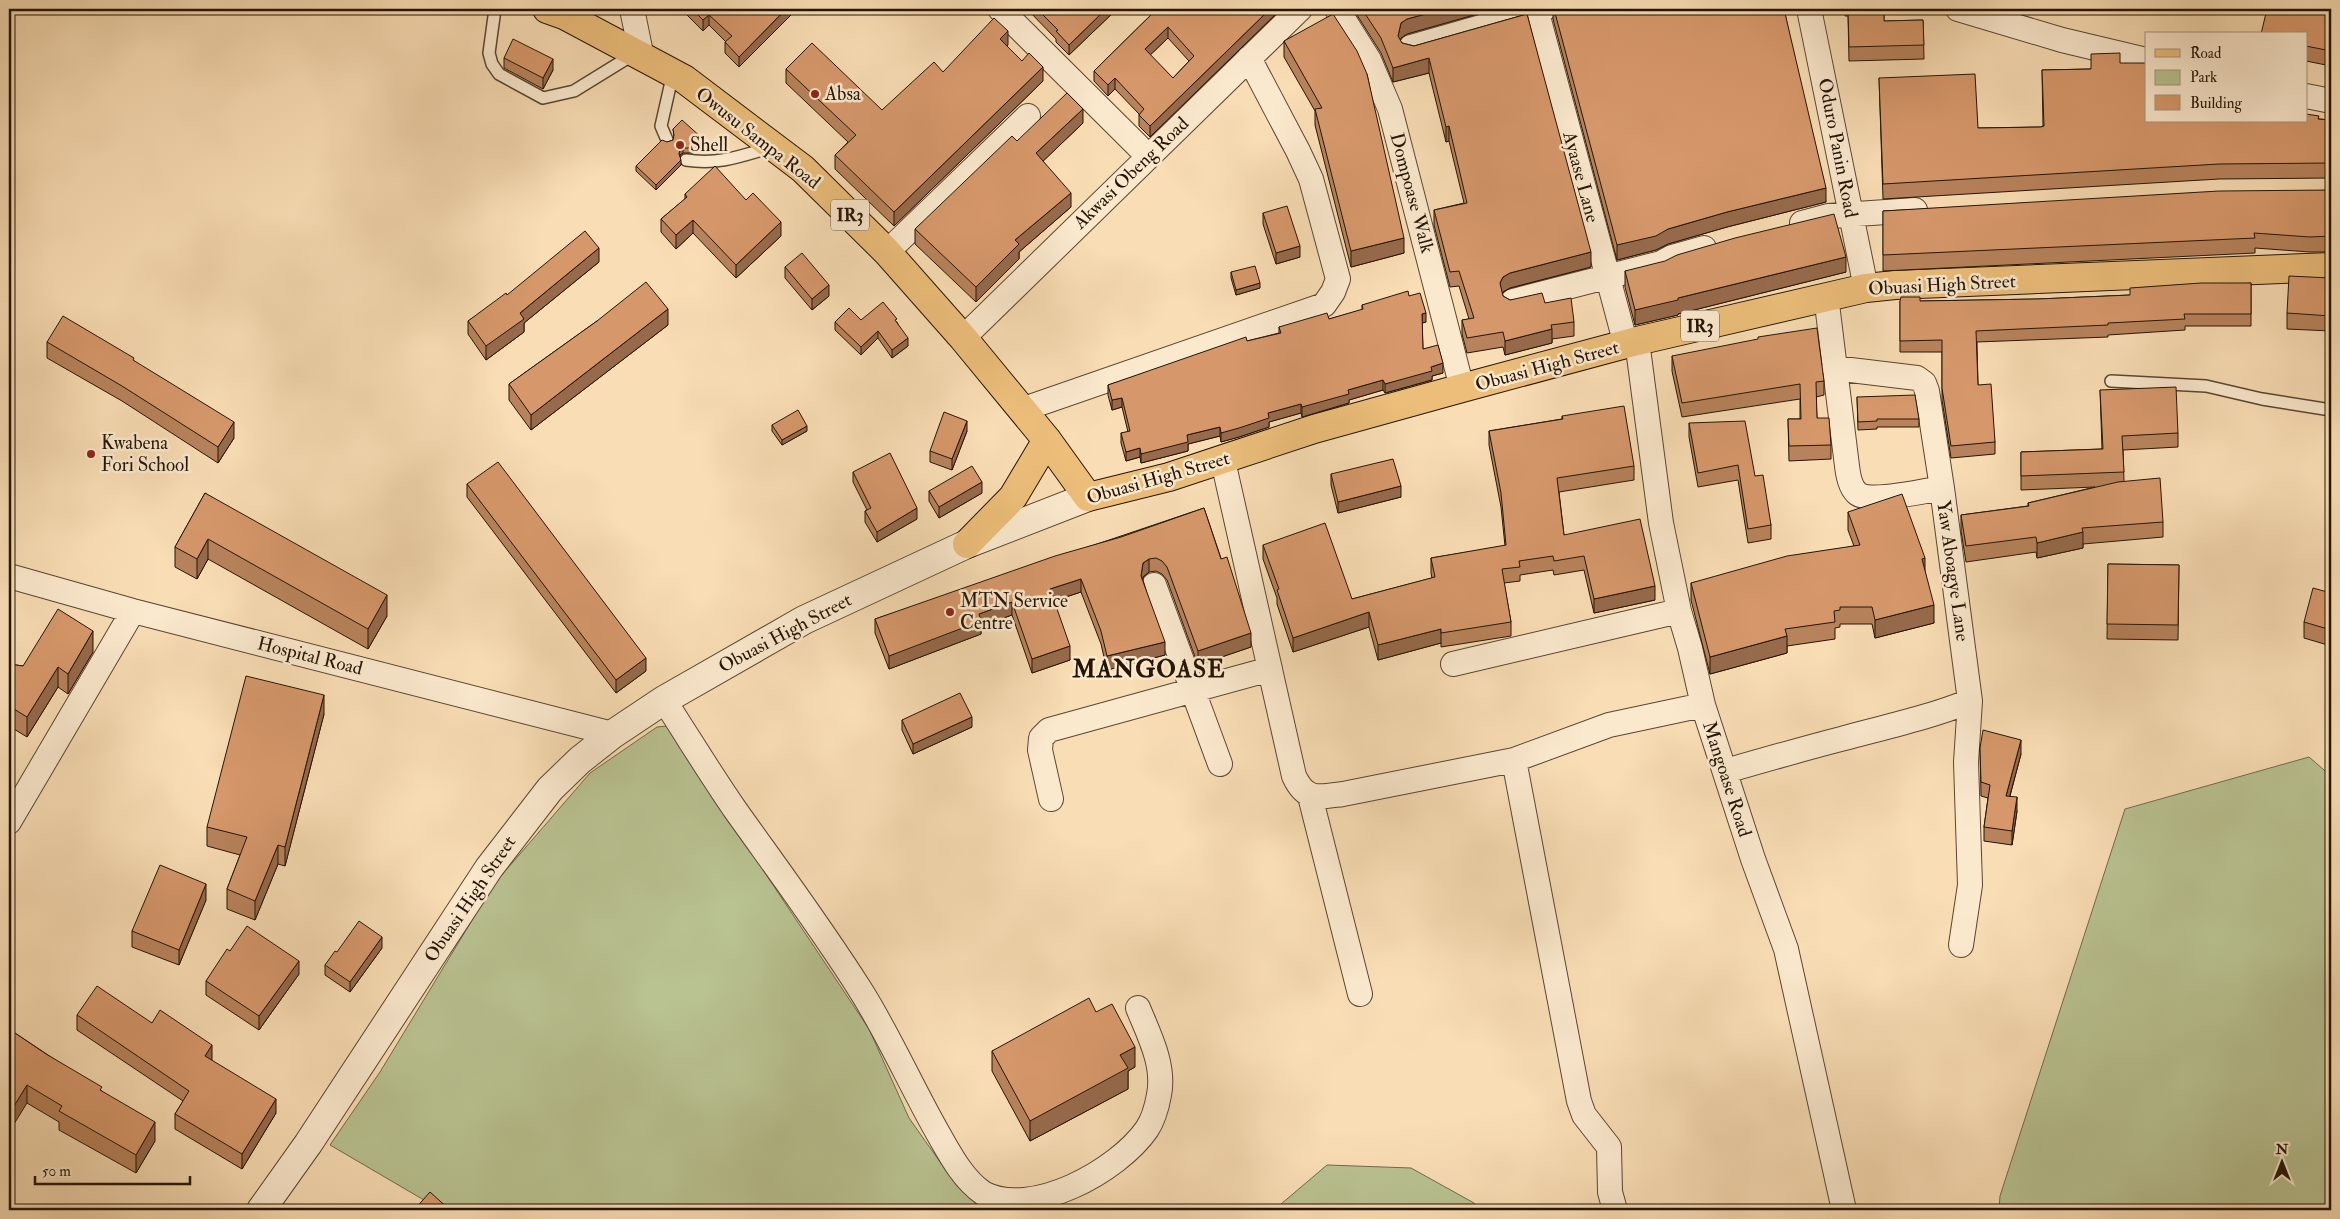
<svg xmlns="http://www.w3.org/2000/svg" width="2340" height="1219" font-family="'IM FELL Double Pica',serif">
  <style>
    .green { fill: #b9c291; stroke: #6e6b4b }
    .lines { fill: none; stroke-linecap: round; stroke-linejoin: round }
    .service-casing { stroke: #594631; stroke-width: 14 }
    .minor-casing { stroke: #594631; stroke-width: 26 }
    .tertiary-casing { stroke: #594631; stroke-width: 30 }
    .primary-casing { stroke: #241405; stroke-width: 30 }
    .service { stroke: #fbe9ce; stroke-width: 11 }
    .minor { stroke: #fbe9ce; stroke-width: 24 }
    .tertiary { stroke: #fbe9ce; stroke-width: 28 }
    .primary { stroke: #ecbe7a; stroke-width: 28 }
    .wall { fill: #b8835c; stroke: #241405; fill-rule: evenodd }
    .shaded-wall { fill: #966a4b; stroke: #241405 }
    .building { fill: #d6986b; stroke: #241405; fill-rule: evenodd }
    .poi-dot { fill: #8f2418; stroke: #fbe9ce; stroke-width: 2 }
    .labels { text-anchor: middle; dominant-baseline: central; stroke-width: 5; stroke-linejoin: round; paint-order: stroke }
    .shield { fill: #fbe9ce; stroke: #645441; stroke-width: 1 }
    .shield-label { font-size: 18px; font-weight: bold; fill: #241405 }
    .poi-label { font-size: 19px; fill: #241405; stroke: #fbe9ce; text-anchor: start }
    .street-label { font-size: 19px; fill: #241405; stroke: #fbe9ce }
    .district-label { font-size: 24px; font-weight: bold; letter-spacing: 1px; fill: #241405; stroke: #fbe9ce }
  </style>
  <rect width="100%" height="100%" fill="#f9ddb4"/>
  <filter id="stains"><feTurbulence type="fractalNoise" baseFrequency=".004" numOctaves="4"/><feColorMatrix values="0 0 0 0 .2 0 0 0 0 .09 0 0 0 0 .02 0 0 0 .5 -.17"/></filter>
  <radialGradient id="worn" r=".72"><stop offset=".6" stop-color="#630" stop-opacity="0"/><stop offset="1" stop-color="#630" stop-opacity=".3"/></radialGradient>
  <path class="green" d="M667 726 869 1029 909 1118 957 1186 989 1210H441L330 1145 380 1072 494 884 590 773 657 727Z
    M2309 757 2331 776V1210H1999L2000 1196 2125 809Z
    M1327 1165 1411 1168 1474 1203 1478 1210H1274Z"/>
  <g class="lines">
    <g class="service-casing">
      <path id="service" d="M495 9 489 53 492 64 499 74 543 98 574 91 634 54
        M667 140 661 126 673 73
        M686 160C719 165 741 156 772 147
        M2111 381 2206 386 2262 399 2331 410"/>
    </g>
    <g class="minor-casing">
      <path id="minor" d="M632 9 642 58
        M1000 9 1148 156
        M1337 9 1369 60 1390 109 1462 388
        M1536 9 1626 345
        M1809 9 1866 288
        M1958 9 2062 40 2146 60
        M1411 47 1544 9
        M2306 96 2331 101
        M1802 223 1828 216 1915 210
        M887 252 1028 116
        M1826 296 1847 466C1848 475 1850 488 1858 494 1872 503 1925 491 1942 488L1970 701 1966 762 1970 885 1961 945
        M1513 301 1661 263 1672 257 1704 248
        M963 338 1300 9
        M1637 341 1661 523 1679 611 1690 648 1703 705 1753 859 1786 949 1844 1210
        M1834 368 1917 378 1924 383 1927 391 1942 488
        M1021 410 1324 305 1333 292 1338 279 1311 179 1298 151 1249 58
        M1223 461 1294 776C1306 802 1319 797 1343 794L1514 760 1609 725 1703 705
        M9 576 133 611 613 734
        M1154 585 1220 764
        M1453 664 1679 611
        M664 700C688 737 711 775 736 811 778 870 822 929 861 991 890 1037 912 1088 939 1135 951 1156 963 1179 983 1193 1031 1219 1118 1171 1147 1129 1153 1120 1157 1106 1159 1095 1165 1065 1149 1035 1138 1008
        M1514 760 1579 1101 1584 1115 1609 1147 1610 1192 1615 1210
        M1726 771C1764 760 1802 749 1841 739 1885 727 1928 718 1970 701
        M1310 796 1360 994
        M1051 799 1040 750 1041 738 1049 730 1270 669
        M9 822 133 611"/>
    </g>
    <g class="tertiary-casing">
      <path id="tertiary" d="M261 1210 308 1144 489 868 550 789 580 760 613 734 664 700 804 620 967 544 1088 497"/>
    </g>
    <g class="primary-casing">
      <path id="primary" d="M547 9 564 15 684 79 803 169 887 252 963 338 1047 440 1088 497 1169 477 1314 429 1462 388 1637 341 1866 288 1895 285 2331 267
        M967 544 1013 497 1047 440"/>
    </g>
    <use href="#service" class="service"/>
    <use href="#minor" class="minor"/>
    <use href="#tertiary" class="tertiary"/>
    <use href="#primary" class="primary"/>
  </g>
  <path class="wall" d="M687 9H797L739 67 725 53V42H726L709 25 703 31 687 15Z
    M1027 9H1117L1069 55 1056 42V39Z
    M1157 9H1281L1150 137 1139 126V114L1115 89 1108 96 1094 81V71ZM1168 38 1189 61 1173 78 1150 55Z
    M1355 9H1495L1407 34 1401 38 1400 40 1402 43 1414 46 1527 14 1591 267 1510 288 1503 292 1502 293 1503 296 1510 300 1545 303 1574 322V336L1552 339V343L1505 355 1503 347 1467 353 1462 334V320L1469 319 1459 286 1450 287 1434 225V210L1464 203 1449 141 1446 142 1429 73 1393 82 1381 53 1355 12Z
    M1553 9H1784L1826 202 1727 227 1668 244 1656 250 1617 260 1553 19Z
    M1845 9H1884V21L1923 20 1924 59 1849 61 1848 16H1845Z
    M2331 11V66L2306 61V34Z
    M1284 41 1367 74 1404 253 1351 267 1315 125V111L1284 57Z
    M1008 45 1007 46 1022 61 1043 81 894 226 835 169V155L848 142 786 83V69L882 110 943 72Z
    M504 58 553 70 543 89 504 68Z
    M2120 63 2146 121 2319 119 2331 120V178L2219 179 1883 199 1879 78 1978 128 2041 127 2043 126 2042 70 2091 69Z
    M1083 123 1043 161 1071 207 1019 252V259L976 302 915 244V229L1017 141Z
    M673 129 702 144 693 153H683L680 155V157L681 165 656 190 636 171V166L667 142 673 140 674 137Z
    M2331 190V252H2310L2255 248V253L1883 271V211Z
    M685 194 746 200 781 236 736 278 693 233 676 249 661 232V219L685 199Z
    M1263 213 1300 257 1276 264 1263 224Z
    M599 262 524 323V332L486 360 468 334V321L507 295Z
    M785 267 829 296 812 310 785 278Z
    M1625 271 1846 272 1678 314V315L1635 325 1625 287Z
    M1231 272 1260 288 1236 295 1231 278Z
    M2331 278V331L2287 329V313Z
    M2251 283V326H2185V330L2108 335V337L1977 342 1978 385 1995 442V454L1951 458 1942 400V352H1900V301H1920L2038 299 2130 295Z
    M1409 296 1426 322 1422 323 1423 349 1443 373 1432 376V380L1385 393 1383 390 1349 400V403L1302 417 1301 413 1269 422V427L1239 437 1221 442 1220 436 1188 444V451L1141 463 1140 457 1126 461 1121 443V433L1128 432 1122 407 1112 410 1108 395V385L1247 341 1279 333V327L1329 319 1362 310V305Z
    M861 320 897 322 908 346 892 358 878 338 861 355 835 330V322Z
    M597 321 668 325 531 430 509 400V384Z
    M47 342 134 361 234 438 218 463 122 401 47 358Z
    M1672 356 1824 381V395L1816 397 1817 418 1831 445V459L1789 461 1788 419H1800V399L1682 417 1672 371Z
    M2100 390 2178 433V447L2123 450 2124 481 2163 522V537L2083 544V548L2037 558 2036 552 1966 562 1961 531V515L2028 506V503L2095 487 2021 490V452L2102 449Z
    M1857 397 1919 419V427H1877V429L1858 430Z
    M1562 416 1634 466V480L1559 492 1564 535 1655 600 1594 613 1584 570 1554 575 1553 570 1520 575V581L1504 583 1511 622V636L1441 647V643L1378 660 1369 627 1293 652 1277 604V598L1263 559V545L1352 599 1432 578 1431 573V558L1505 546 1501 507 1489 445V431L1562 419Z
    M1689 423 1755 476 1771 525V539L1748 543 1738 480 1698 487 1689 437Z
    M772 425 807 431 782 445 772 431Z
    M967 431 952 470 930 462V451Z
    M853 472 917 519 877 542 865 522V511L867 510 853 482Z
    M1331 474 1401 497 1338 513 1331 485Z
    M467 484 646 671 616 693 467 497Z
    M929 491 982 493 939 518 929 501Z
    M205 493 387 616 368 649 208 559 197 579 175 567V547Z
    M1204 508 1251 647 1198 665 1167 580 1162 574 1156 571 1149 572 1143 577V580L1165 655 1107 670 1101 644 1081 592 1054 601 1070 660 1032 673 1012 615 981 626V634L889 669 875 633V619Z
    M1848 512 1925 572 1934 623 1875 638 1872 624H1840V627L1835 628V639L1787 646V653L1710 674 1691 600V583L1854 546 1848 530Z
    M2108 564 2179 565 2178 640 2107 639Z
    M2331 593V646L2304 638V622Z
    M93 652 68 694 58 687 27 737 9 726V664L23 666Z
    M324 714 285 866 278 864 255 920 227 909V889L240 855 207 846V827Z
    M902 720 972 727 913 754 902 730Z
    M1980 748 2021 754 2010 796 2017 811 2012 845 1984 841V827L1988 798 1981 796Z
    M206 900 179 965 132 947V931Z
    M382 948 350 992 325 975V965L337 952Z
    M230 951 299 974 259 1030 206 995V981Z
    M1096 1012 1135 1067 1128 1071V1089L1030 1141 992 1071V1051Z
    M77 1015 152 1023 212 1060V1061L276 1113 242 1169 175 1129V1114L183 1101 77 1030Z
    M9 1029 102 1091 155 1141 136 1173 59 1130V1122L27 1103Z"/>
  <path class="shaded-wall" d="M786 9H797L739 67V57Z
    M1106 9H1117L1069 55V45Z
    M1270 9H1281L1150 137V126Z
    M1444 9H1495L1407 34 1401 38 1398 50V36L1401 23 1407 19Z
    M709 15V25L703 31V20Z
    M1168 27V38L1145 60V49Z
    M1008 31V45L1000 53V39Z
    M1429 58V73L1393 82V68Z
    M553 59V70L543 89V78Z
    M1043 67V81L894 226V212Z
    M1115 78V89L1108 96V85Z
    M1083 109V123L1036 168V153Z
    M1449 126V141L1446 142V127Z
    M702 138V144L693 153V148Z
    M683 148V153L680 155 679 160V154L680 150Z
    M681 160V165L656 190V185Z
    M1826 188V202L1727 227 1668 244 1656 250 1617 260V245L1668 229 1727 212Z
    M1071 193V207L1019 252V259L976 302V287L1015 240Z
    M693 220V233L676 249V235Z
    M781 222V236L736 278V265Z
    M1404 238V253L1351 267V251Z
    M1300 246V257L1276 264V253Z
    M599 248V262L524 323V332L486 360V346L520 313Z
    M1591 252V267L1510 288 1503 292 1500 298V283L1503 277 1510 273Z
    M1846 257V272L1678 314V315L1635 325V310L1678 298Z
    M1260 283V288L1236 295V290Z
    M829 285V296L812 310V299Z
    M668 309V325L531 430V415Z
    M1426 313V322L1422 323V314Z
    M1552 329V343L1505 355V341Z
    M878 331V338L861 355V347Z
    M908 338V346L892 358V350Z
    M1443 363V373L1432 376V380L1385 393V384L1431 367Z
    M1383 380V390L1349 400V403L1302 417V407L1348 390Z
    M1122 398V407L1112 410V400Z
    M1301 404V413L1269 422V427L1239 437 1221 442V433L1268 413Z
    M967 421V431L952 470V459Z
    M234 422V438L218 463V447Z
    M807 426V431L782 445V440Z
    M1220 427V436L1188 444V451L1141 463V454L1187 435Z
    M1140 448V457L1126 461V452Z
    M982 482V493L939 518V507Z
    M1401 486V497L1338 513V502Z
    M917 508V519L877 542V532Z
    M2083 532V548L2037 558V543Z
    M208 539V559L197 579V559Z
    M1925 558V576L1922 559Z
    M1149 559V572L1143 577 1141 589V576L1143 563Z
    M1081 579V592L1050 602V589Z
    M1655 586V600L1594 613V599Z
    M387 595V616L368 649V629Z
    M1012 602V615L981 626V634L889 669V656L979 614Z
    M1934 605V623L1875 638V620Z
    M1369 612V627L1293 652V638Z
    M1441 629V643L1378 660V645Z
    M93 631V652L68 694V674Z
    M1251 633V647L1198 665V651Z
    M1787 636V653L1710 674V657Z
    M1165 642V655L1107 670V656Z
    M1070 646V660L1032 673V659Z
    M646 658V671L616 693V680Z
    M58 667V687L27 737V717Z
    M324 695V714L285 866V847Z
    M972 717V727L913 754V744Z
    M2021 740V754L2006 810V796Z
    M2017 797V811L2012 845V831Z
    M278 845V864L255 920V901Z
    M206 884V900L179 965V950Z
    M382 937V948L350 992V982Z
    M299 961V974L259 1030V1016Z
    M212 1045V1060L205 1071V1056Z
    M1135 1047V1067L1128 1071V1089L1030 1141V1121L1120 1055Z
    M27 1085V1103L9 1132V1114Z
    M276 1099V1113L242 1169V1154Z
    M155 1122V1141L136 1173V1155Z"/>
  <path class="building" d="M692 9H786L739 57 725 42 732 36 709 15 703 20Z
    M1037 9H1106L1069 45 1056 31 1058 30Z
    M1157 9H1270L1150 126 1139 115 1144 109 1115 78 1108 85 1094 71ZM1168 27 1194 56 1173 78 1145 49Z
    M1362 9H1444L1407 19 1401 23 1398 36 1402 43 1414 46 1527 14 1591 252 1510 273 1503 277 1500 283 1503 296 1510 300 1542 293 1545 303 1571 298 1574 322 1551 325 1552 329 1505 341 1503 332 1467 338 1462 320 1474 318 1459 271 1450 272 1434 210 1467 203 1449 126 1446 127 1429 58 1393 68 1381 38Z
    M1554 9H1784L1826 188 1727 212 1668 229 1656 236 1617 245Z
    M1848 9H1884V21L1923 20 1924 45 1849 47Z
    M2267 9H2321L2331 11V51L2306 46V34H2261Z
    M1333 14 1357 51 1367 74 1404 238 1351 251 1315 109 1322 108 1284 41Z
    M994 18 1008 31 1000 39 1022 61 1029 53 1043 67 894 212 835 155 856 135 786 69 812 43 882 110 934 62 943 72Z
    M513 39 553 59 543 78 504 58Z
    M2120 53V63H2146V121H2306V114L2319 116 2318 119 2331 120V163L2219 164 1883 184 1879 78 1975 74 1978 128 2041 127 2044 126 2042 70 2091 69V54Z
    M1067 93 1083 109 1036 153 1071 193 1015 240 1019 244 976 287 915 229 1012 136 1017 141Z
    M682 120 702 138 693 148H683L680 150 679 154 681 160 656 185 636 166 662 140 667 142 673 140 674 135 673 129Z
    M715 166 746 200 753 193 781 222 736 265 693 220 676 235 661 219 687 197 685 194Z
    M2331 190V236L2310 237 2254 233 2255 238 1883 255V211L2219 191Z
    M1287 206 1300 246 1276 253 1263 213Z
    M1834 214 1846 257 1678 298V300L1635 310 1625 271 1665 261 1677 255 1735 238Z
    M585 231 599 248 520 313 524 319 486 346 468 321 506 293 507 295Z
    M802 253 829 285 812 299 785 267Z
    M1255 266 1260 283 1236 290 1231 272Z
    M2289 276 2331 278V316L2287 313Z
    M646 282 668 309 531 415 509 384 597 321Z
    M2201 283H2251V314H2184L2185 319 2108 323V325L1976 331 1978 385 1991 384 1995 442 1951 446 1942 388V340L1900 341V301L1901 297H1920V301L2038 299 2130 295V288Z
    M1408 291 1409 296 1420 293 1426 313 1422 314 1423 349 1438 345 1443 363 1431 367 1432 371 1385 384 1383 380 1348 390 1349 394 1302 407 1301 404 1268 413 1269 418 1239 428 1221 433 1220 427 1187 435 1188 442 1141 454 1140 448 1126 452 1121 433 1130 431 1122 398 1112 400 1108 385 1246 337 1247 341 1281 333 1279 327 1327 313 1329 319 1363 309 1362 305Z
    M883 302 897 319 895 320 908 338 892 350 878 331 861 347 835 322 849 308 861 320Z
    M63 316 134 358 133 360 234 422 218 447 122 386 47 342Z
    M1817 328 1824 381 1816 382 1817 418H1829L1831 445 1789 446 1788 419H1801L1800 384 1682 403 1672 356 1758 339V337Z
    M2176 387 2178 433 2122 436 2124 472 2021 476V452L2103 449 2100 390Z
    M1915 395 1919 419H1877V421L1858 422 1857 397Z
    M1624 406 1634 466 1557 478 1564 535 1640 519 1655 586 1594 599 1584 556 1554 561 1553 556 1519 561 1520 567 1502 569 1511 622 1441 633V629L1378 645 1369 612 1293 638 1277 590 1279 589 1263 545 1325 523 1352 599 1435 577 1431 558 1506 545 1501 493 1489 431 1563 419 1562 416Z
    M798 410 807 426 782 440 772 425Z
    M944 412 967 421 952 459 930 451Z
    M1745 421 1755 476 1763 475 1771 525 1748 529 1738 465 1698 473 1689 423Z
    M890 453 917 508 877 532 865 511 871 508 853 472Z
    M1393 459 1401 486 1338 502 1331 474Z
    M498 462 646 658 616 680 467 484Z
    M972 466 982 482 939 507 929 491Z
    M2160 478 2163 522 2082 528 2083 532 2037 543 2036 537 1966 546 1961 515 2029 506 2028 503 2118 482Z
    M205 493 387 595 368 629 208 539 197 559 175 547Z
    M1902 494 1925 558 1922 559 1934 605 1875 620 1872 607H1840V610L1834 611 1835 622 1785 629 1787 636 1710 657 1691 583 1787 556 1860 545 1848 512Z
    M1204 508 1221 559 1227 557 1251 633 1198 651 1167 567 1162 561 1156 558 1149 559 1143 563 1141 576 1165 642 1107 656 1101 631 1081 579 1050 589 1070 646 1032 659 1012 602 979 614 981 621 889 656 875 619 1055 556 1121 537Z
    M2108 564 2179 565 2178 625 2107 624Z
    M2313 588 2331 593V630L2304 622Z
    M58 609 93 631 68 674 58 667 27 717 9 706V664L23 666Z
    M246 676 324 695 285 847 278 845 255 901 227 889 247 837 207 827Z
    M960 693 972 717 913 744 902 720Z
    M1983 730 2021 740 2006 796 2017 797 2012 831 1984 827 1990 785 1981 782 1980 748Z
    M160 865 206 884 179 950 132 931Z
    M359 921 382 937 350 982 325 965 335 951 337 952Z
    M247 926 299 961 259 1016 206 981 227 949 230 951Z
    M97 986 152 1023 160 1010 212 1045 205 1056 276 1099 242 1154 175 1114 189 1091 77 1015Z
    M1089 998 1096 1012 1112 1004 1135 1047 1120 1055 1128 1068 1030 1121 992 1051Z
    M9 1029 46 1054 102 1087 100 1090 155 1122 136 1155 59 1111 62 1106 27 1085 9 1114Z
    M430 1192 450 1210H414Z"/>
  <g class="poi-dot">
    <circle cx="815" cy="94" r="5"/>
    <circle cx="680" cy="145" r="5"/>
    <circle cx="91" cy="454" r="5"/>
    <circle cx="950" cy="612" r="5"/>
  </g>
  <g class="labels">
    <g class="shield">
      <rect x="831" y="199.5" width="38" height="31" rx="4"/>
      <rect x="1681" y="310.5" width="38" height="31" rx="4"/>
    </g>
    <g class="shield-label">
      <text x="850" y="215">IR3</text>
      <text x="1700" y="326">IR3</text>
    </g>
    <g class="poi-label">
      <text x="825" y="94">Absa</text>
      <text x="690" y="145">Shell</text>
      <text x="101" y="443">Kwabena<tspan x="101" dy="22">Fori School</tspan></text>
      <text x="960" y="601">MTN Service<tspan x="960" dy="22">Centre</tspan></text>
    </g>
    <g class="street-label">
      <text transform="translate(758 138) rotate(38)">Owusu Sampa Road</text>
      <text transform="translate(1838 148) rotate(79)">Oduro Panin Road</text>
      <text transform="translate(1131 173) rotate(-44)">Akwasi Obeng Road</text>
      <text transform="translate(1581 177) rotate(75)">Ayaase Lane</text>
      <text transform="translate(1412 193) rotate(75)">Dompoase Walk</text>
      <text transform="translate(1942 285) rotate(-3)">Obuasi High Street</text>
      <text transform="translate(1547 366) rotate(-15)">Obuasi High Street</text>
      <text transform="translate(1158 478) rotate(-16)">Obuasi High Street</text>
      <text transform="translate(1953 571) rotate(82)">Yaw Aboagye Lane</text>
      <text transform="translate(785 633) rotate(-28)">Obuasi High Street</text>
      <text transform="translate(310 656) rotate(14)">Hospital Road</text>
      <text transform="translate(1727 779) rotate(72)">Mangoase Road</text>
      <text transform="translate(470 899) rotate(-56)">Obuasi High Street</text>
    </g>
    <g class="district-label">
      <text x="1149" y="669">MANGOASE</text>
    </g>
  </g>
  <rect width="2340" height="1219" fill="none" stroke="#f9ddb4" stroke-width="30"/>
  <rect x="10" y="10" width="2320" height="1199" fill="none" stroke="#241405" stroke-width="2.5"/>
  <rect x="15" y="15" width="2310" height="1189" fill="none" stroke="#241405"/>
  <rect x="2145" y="32" width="162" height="90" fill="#fbe9ce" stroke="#a5947e"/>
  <rect x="2155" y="49" width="25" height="8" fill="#ecbe7a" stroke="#a5947e"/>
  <text x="2190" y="58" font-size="15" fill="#241405">Road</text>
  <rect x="2155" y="70" width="25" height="15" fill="#b9c291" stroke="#a5947e"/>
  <text x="2190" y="82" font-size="15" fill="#241405">Park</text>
  <rect x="2155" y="95" width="25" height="15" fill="#d6986b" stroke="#a5947e"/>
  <text x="2190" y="108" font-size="15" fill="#241405">Building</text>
  <g transform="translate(2282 1162)" stroke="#fbe9ce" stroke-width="4" paint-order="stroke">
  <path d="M0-4L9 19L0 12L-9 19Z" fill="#241405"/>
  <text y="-8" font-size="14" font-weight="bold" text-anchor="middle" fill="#241405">N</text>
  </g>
  <path d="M35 1176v8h155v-8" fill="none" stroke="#241405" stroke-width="2.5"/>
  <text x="42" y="1176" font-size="15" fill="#241405" stroke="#fbe9ce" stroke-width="4" paint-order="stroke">50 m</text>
  <rect width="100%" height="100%" filter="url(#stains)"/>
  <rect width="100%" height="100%" fill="url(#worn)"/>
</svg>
